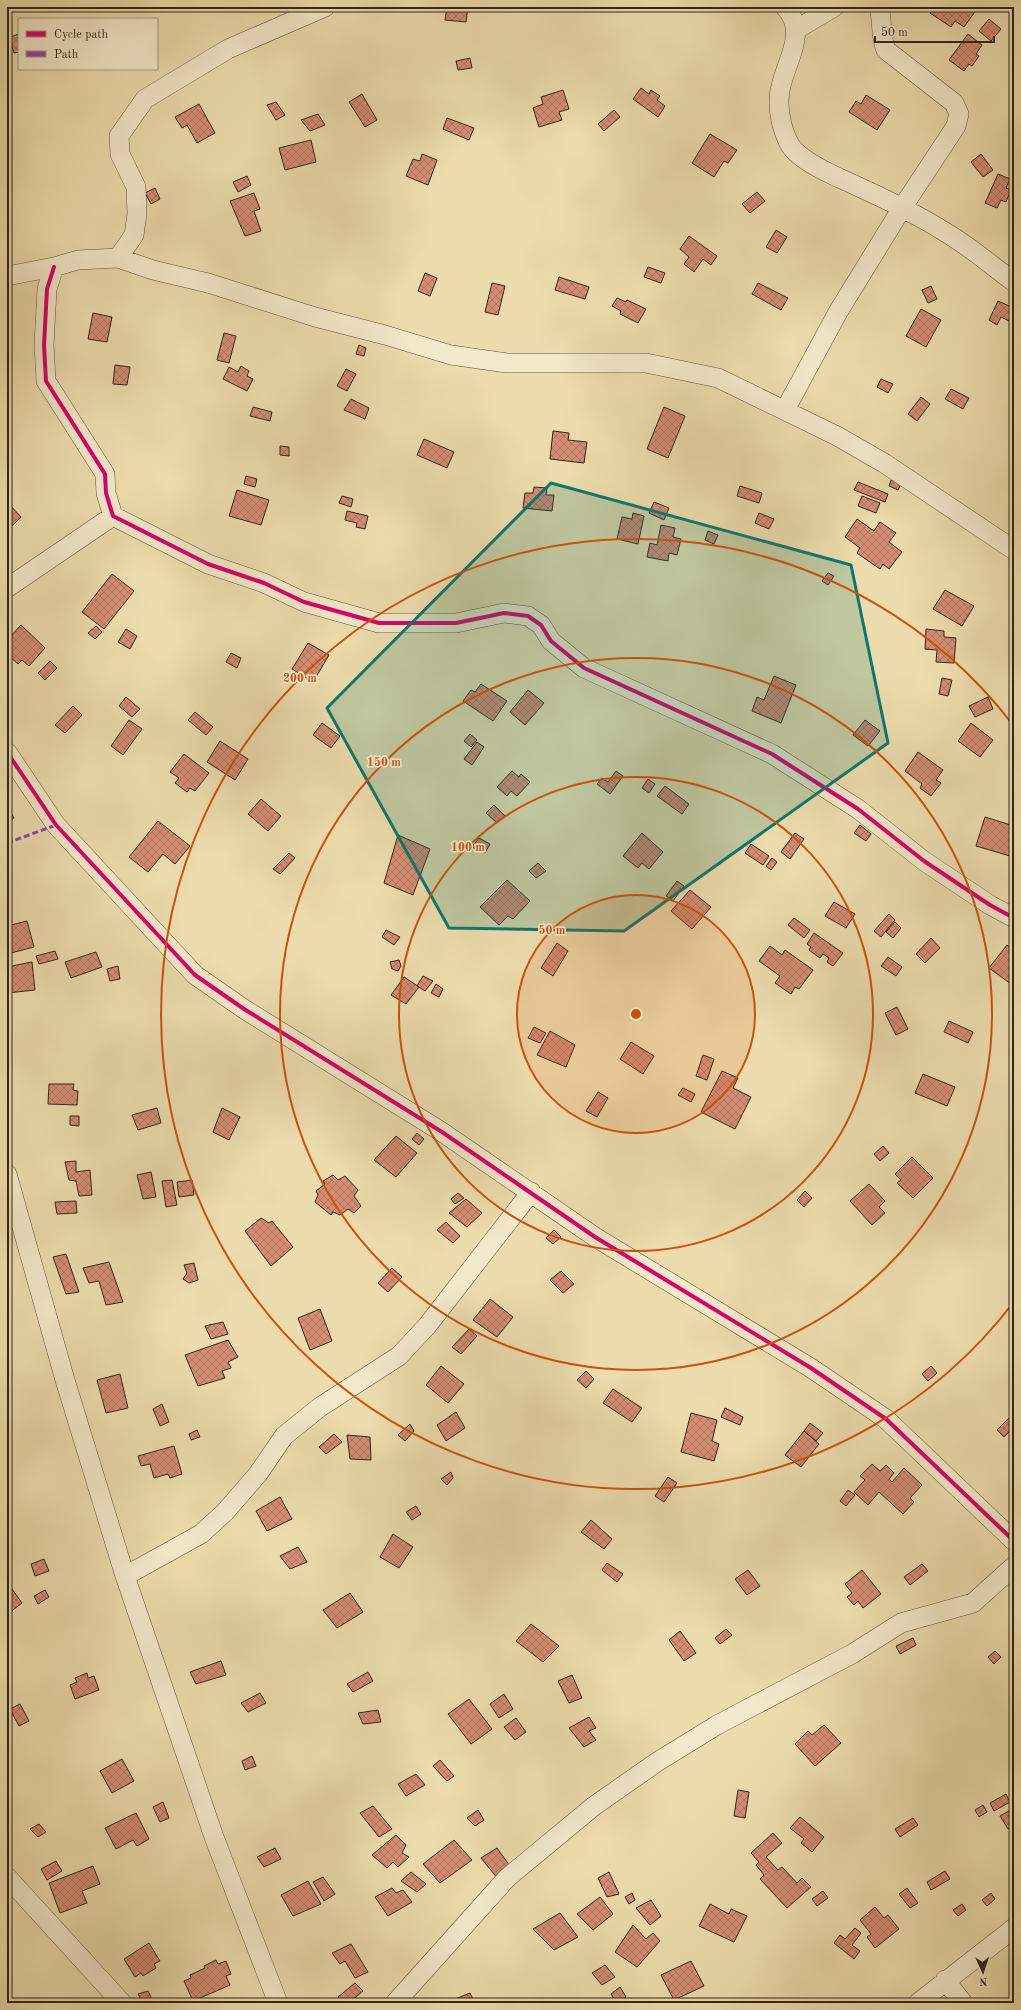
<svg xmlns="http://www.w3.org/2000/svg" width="1021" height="2010" font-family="'Old Standard TT',serif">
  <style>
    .building { fill: url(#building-cross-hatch); stroke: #2f261b }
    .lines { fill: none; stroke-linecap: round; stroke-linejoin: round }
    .street-casing { stroke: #5e533f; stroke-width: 20 }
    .street { stroke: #f3e8c9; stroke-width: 19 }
    .quiet { stroke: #8e44ad; stroke-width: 3; stroke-dasharray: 6 3; stroke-linecap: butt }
    .cycleway-casing { stroke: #f3e8c9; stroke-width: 6 }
    .cycleway { stroke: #d6006c; stroke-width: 4 }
    .marked { fill: #0f766e; fill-opacity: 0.2; stroke: #0f766e; stroke-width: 3; stroke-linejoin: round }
    .ring { fill: none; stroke: #cc510e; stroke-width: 2 }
    .centre { fill: #cc510e; stroke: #f3e8c9; stroke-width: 2 }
    .ring-label { font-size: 12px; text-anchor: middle; font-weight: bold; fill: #cc510e; stroke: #f3e8c9; stroke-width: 3.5; stroke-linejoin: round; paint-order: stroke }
  </style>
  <defs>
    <pattern id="building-cross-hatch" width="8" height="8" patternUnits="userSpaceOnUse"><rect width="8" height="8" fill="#d58e73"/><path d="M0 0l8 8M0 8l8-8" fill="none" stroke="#ad745e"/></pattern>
  </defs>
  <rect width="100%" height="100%" fill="#ecdbac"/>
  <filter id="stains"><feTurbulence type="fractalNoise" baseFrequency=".005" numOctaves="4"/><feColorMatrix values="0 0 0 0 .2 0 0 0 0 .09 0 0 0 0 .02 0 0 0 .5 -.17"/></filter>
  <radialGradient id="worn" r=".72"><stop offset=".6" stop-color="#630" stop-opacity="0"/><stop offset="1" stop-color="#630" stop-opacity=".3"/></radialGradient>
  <path class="building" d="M447 7H468L466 22 445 20Z
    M934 7H974L977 9 964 27 955 21 951 27 930 13Z
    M989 19 1001 29 991 41 979 31Z
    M18 34 19 52 14 53 9 38Z
    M968 34 982 45 976 54 979 56 972 66 969 64 964 71 949 60Z
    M470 58 472 68 458 70 456 61Z
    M7 77H10V90H7Z
    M641 88 649 94 651 90 660 96 657 100 665 106 658 117 633 99Z
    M563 90 569 109 559 112 562 120 539 127 533 108 543 104 541 97Z
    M362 94 377 120 365 127 349 102Z
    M866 95 890 110 877 130 849 112 856 101 861 104Z
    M276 102 285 115 276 120 267 105Z
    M199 104 215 133 197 143 187 125 182 128 175 117Z
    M614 110 620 117 604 131 598 124Z
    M318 114 325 125 310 131 301 120Z
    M447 118 474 128 469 140 443 129Z
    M710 134 737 150 728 163 724 161 714 177 692 163Z
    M311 140 316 162 285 170 279 148Z
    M422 154 437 160 428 185 406 176 413 159 420 161Z
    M981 154 993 170 983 177 971 162Z
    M998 174 1010 179 1006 188 1011 190 1006 202 1001 200 997 208 985 203Z
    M247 176 251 185 238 192 233 182Z
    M155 188 160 199 151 204 145 193Z
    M757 192 765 201 750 213 742 204Z
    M254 193 260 209 254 211 261 231 245 236 230 201Z
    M776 230 787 237 777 253 766 247Z
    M689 236 717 256 711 265 703 259 694 272 684 264 689 257 680 249Z
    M648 267 665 273 661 283 644 277Z
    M425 273 437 278 430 296 418 291Z
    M559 277 589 287 585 299 555 290Z
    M492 283 505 286 498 315 485 312Z
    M758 283 788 298 781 310 752 294Z
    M931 286 937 299 928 303 922 290Z
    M617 298 626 302 627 300 646 309 638 323 620 314 621 311 612 306Z
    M998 301 1014 308 1013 323 1001 317 997 325 989 320Z
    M921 309 941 320 926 347 906 336Z
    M93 313 112 317 107 342 88 339Z
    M224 333 236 336 229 363 217 360Z
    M359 345 366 348 364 356 356 354Z
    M115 365 130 367 127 385 113 384Z
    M241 366 249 371 247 376 253 379 247 391 223 379 229 367 238 372Z
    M346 369 356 374 347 391 337 386Z
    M881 379 893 384 888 393 877 387Z
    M951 389 969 398 963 409 945 399Z
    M921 397 930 404 917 421 908 414Z
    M351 399 369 408 365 419 344 410Z
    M253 407 272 412 270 421 250 416Z
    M664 407 685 416 668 458 647 449Z
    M553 431 569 433 568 440 587 442 584 463 550 459Z
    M424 439 454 452 447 468 417 455Z
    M280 446 289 447V456L280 455Z
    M246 476 257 479 255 487 244 484Z
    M891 480 901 484 898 490 889 486Z
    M858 482 888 494 885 502 854 490Z
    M740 486 762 493 759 503 737 496Z
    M534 487 547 488 546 495H554L552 511 523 508 525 493H533Z
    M237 490 269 500 261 525 229 516Z
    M342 496 353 499 351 507 339 503Z
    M862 496 880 503 876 513 858 506Z
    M7 502 21 517 11 527 7 523Z
    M654 502 669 508 664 520 649 513Z
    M347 511 368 516 365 529 356 527 357 523 345 520Z
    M633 513 644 516 638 544 617 539 622 517 632 519Z
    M759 513 774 519 769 529 755 523Z
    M857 519 874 531 880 522 896 533 889 542 902 552 889 569 883 564 880 569 857 553 860 548 845 537Z
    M661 525 675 528 673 537 681 539 677 555 669 553 668 561 647 557 650 543 657 545Z
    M708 531 718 535 714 544 705 540Z
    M828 573 834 576 828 585 822 581Z
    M112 574 134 591 104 629 82 612Z
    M945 590 974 606 962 626 933 609Z
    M21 625 45 648 29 666 22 660 18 664 8 655 12 651 7 646V640Z
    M96 626 102 632 95 639 88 633Z
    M126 629 137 636 130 649 118 642Z
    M926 629 944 631V637L956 638 954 663 936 662 937 650 925 649Z
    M308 643 329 655 313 682 292 669Z
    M231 653 241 658 237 668 226 662Z
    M50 661 57 668 45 680 38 673Z
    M774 676 796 685 781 723 752 711 757 697 764 700Z
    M942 678 952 680 948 696 939 694Z
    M481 684 507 701 493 721 463 701 471 690 475 692Z
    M528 690 544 703 525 725 510 712Z
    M126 697 140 709 132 717 119 706Z
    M988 697 993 709 975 717 969 706Z
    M73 706 82 715 65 733 55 725Z
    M195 712 213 727 206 735 188 720Z
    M129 720 142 729 123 755 111 746Z
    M865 720 880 731 868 746 853 735Z
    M322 723 340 736 331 748 313 735Z
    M971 723 993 740 980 757 958 741Z
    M470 734 477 740 471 747 464 741Z
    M220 741 248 759 235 780 207 762Z
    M477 742 484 747 472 765 464 759Z
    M918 752 943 770 936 780 941 783 931 796 920 788 922 784 905 771Z
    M184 754 209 773 195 791 190 788 187 792 175 783 179 778 170 772Z
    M512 771 519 777 521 774 530 782 517 796 511 791 507 796 497 787Z
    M616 771 623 776 610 794 597 784 602 778 608 782Z
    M648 779 655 784 649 793 642 788Z
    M665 786 689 804 682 814 657 796Z
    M261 799 281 816 268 831 248 814Z
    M494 805 505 816 497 823 486 813Z
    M7 806 14 818 7 823Z
    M985 817 1014 826V844L1010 856 976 846Z
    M158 821 190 846 175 864 163 854 148 872 129 857Z
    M860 825 871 834 866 841 854 833Z
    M642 833 663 852 649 869 642 863 638 868 623 856Z
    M795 833 804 839 790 859 781 852Z
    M398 835 430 849 413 895 384 883Z
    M479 838 490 844 485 853 472 847Z
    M751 844 769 856 763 865 745 853Z
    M289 853 295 858 280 874 273 869Z
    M772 858 777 862 771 870 766 866Z
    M538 863 546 871 536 878 529 871Z
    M507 880 530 901 513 919 508 916 499 925 480 907Z
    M677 881 684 886 673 901 666 896Z
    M690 890 711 907 692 929 671 911Z
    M834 902 855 914 846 928 825 916Z
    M889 914 895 920 881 937 874 931Z
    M794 918 810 930 804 938 788 925Z
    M27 921 34 947 7 954V926Z
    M895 922 901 928 893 938 886 932Z
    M386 930 400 937 394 945 382 937Z
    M814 933 843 953 833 966 827 962 829 958 823 954 820 958 809 950 811 947 807 944Z
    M931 938 940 948 925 963 916 954Z
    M557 943 568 951 553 976 541 968Z
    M1007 945 1014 950V980L1011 984 989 968Z
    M770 946 782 955 785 950 813 970 799 989 795 987 791 994 775 983 780 976 759 961Z
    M55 951 58 959 39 964 36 956Z
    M96 952 102 967 71 978 65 962Z
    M888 957 902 967 896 976 881 966Z
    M399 960 401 966 398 971 392 969 390 962Z
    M32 962 35 990 7 993V967Z
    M118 966 120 979 110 981 107 969Z
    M423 976 433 981 425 991 417 986Z
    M404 977 419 987 406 1004 391 995Z
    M436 984 443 989 439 997 431 993Z
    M897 1007 908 1029 896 1035 885 1013Z
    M949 1021 973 1032 968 1043 944 1032Z
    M534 1027 546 1033 540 1043 528 1038Z
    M550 1031 575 1045 566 1067 537 1055Z
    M631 1042 654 1056 643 1074 620 1059Z
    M703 1055 714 1059 707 1080 696 1076Z
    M722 1071 738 1078 733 1088 751 1097 735 1129 701 1112Z
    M923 1074 955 1087 947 1106 915 1093Z
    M49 1084H74L73 1090 78 1091 77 1105 48 1104Z
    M683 1088 695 1094 691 1102 678 1095Z
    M598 1092 608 1098 597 1117 586 1111Z
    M157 1108 161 1123 138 1130 132 1115Z
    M222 1108 240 1117 229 1140 213 1132Z
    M70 1116H79V1126L70 1125Z
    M417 1133 424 1139 419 1145 412 1139Z
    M396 1136 417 1153 396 1177 374 1160Z
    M883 1146 889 1153 880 1161 874 1154Z
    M912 1157 933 1178 913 1198 897 1183 901 1180 895 1174Z
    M76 1161V1172L90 1170 92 1195 79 1196 76 1181 69 1180 65 1162Z
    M151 1172 156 1197 143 1199 137 1175Z
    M333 1175 338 1180 345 1176 358 1190 354 1196 361 1206 354 1213 348 1209 340 1215 333 1212 331 1215 315 1202 318 1195 316 1191 325 1184 323 1181Z
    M172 1180 177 1205 166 1207 162 1181Z
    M192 1180 194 1195 179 1197 177 1182Z
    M869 1184 885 1201 879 1207 885 1213 872 1225 850 1201Z
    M805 1191 812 1198 804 1207 797 1200Z
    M458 1193 464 1198 455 1204 451 1199Z
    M466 1199 482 1213 467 1227 449 1213Z
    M76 1201 77 1213 57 1214 55 1202Z
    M261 1218 269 1223 272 1221 293 1247 271 1266 245 1231Z
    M446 1222 460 1236 453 1243 437 1230Z
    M554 1230 561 1237 553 1244 546 1238Z
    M66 1254 79 1292 66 1294 53 1257Z
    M109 1262 123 1302 106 1305 99 1281 89 1283 83 1268Z
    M194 1263 198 1280 189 1283 183 1279 187 1273 184 1265Z
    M392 1268 402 1277 388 1292 378 1283Z
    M561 1271 574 1284 563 1293 550 1280Z
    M490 1299 513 1317 497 1337 473 1320Z
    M320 1309 332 1341 310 1350 298 1318Z
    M223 1322 228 1334 211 1339 205 1326Z
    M469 1329 477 1336 461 1354 452 1347Z
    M228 1340 238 1357 228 1362 231 1368 222 1371 225 1378 198 1386 185 1355Z
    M441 1366 464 1384 448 1403 426 1385Z
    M931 1366 937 1373 928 1381 922 1374Z
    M586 1371 594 1379 586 1388 577 1380Z
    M120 1374 128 1408 106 1413 97 1380Z
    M613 1389 642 1408 632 1422 603 1403Z
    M162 1404 169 1422 160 1426 153 1409Z
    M725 1408 743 1417 740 1425 721 1417Z
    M456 1412 465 1428 446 1441 437 1425Z
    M691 1413 717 1420 712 1441 719 1444 714 1461 681 1452Z
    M1012 1415 1014 1417V1427L1004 1437 997 1430Z
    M810 1423 823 1433 816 1441 804 1431Z
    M410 1424 414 1431 405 1441 398 1435Z
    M197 1430 200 1437 191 1440 189 1434Z
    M804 1431 819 1444 801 1467 785 1455Z
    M334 1434 342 1442 326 1454 319 1447Z
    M347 1435 370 1437 371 1460 350 1459Z
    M174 1446 182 1474 170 1478 168 1474 154 1478 150 1464 141 1466 138 1456Z
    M872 1464 880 1471 886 1465 894 1473 889 1479 892 1482 904 1468 922 1485 910 1498 914 1502 903 1514 879 1492 868 1505 854 1492 865 1480 860 1476Z
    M451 1472 453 1478 447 1485 441 1479Z
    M668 1477 677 1483 664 1502 655 1496Z
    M848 1490 855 1495 846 1506 840 1501Z
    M280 1497 292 1519 267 1531 256 1511Z
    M416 1506 421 1514 412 1520 406 1512Z
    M591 1520 612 1539 604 1549 581 1532Z
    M393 1534 413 1547 399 1568 380 1557Z
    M298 1547 307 1562 290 1569 280 1556Z
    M44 1559 49 1571 35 1576 31 1564Z
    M607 1563 623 1574 617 1582 602 1570Z
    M922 1564 928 1571 910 1585 904 1577Z
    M748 1570 760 1586 747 1595 735 1579Z
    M862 1570 881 1594 863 1608 858 1601 854 1605 847 1597 852 1593 845 1584Z
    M7 1582 22 1603 9 1613 7 1609Z
    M45 1590 49 1597 38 1604 34 1596Z
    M350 1593 363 1612 337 1628 323 1610Z
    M531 1624 559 1646 543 1662 516 1641Z
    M726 1629 732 1635 720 1644 715 1638Z
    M680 1631 696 1653 684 1661 669 1640Z
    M913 1638 916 1645 900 1654 896 1646Z
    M995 1651 1001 1657 994 1664 988 1657Z
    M221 1661 226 1675 196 1684 190 1672Z
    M368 1672 373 1681 353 1692 347 1684Z
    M87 1673 88 1678 94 1676 99 1690 75 1699 70 1685 77 1682 75 1678Z
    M572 1675 582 1698 569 1703 558 1681Z
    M260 1693 266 1703 248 1712 241 1703Z
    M504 1694 513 1709 499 1718 490 1704Z
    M469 1699 492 1729 471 1744 448 1714Z
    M20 1704 29 1721 19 1726 10 1709Z
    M378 1710 381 1722 363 1724 358 1713Z
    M589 1717 596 1728 589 1731 596 1740 584 1747 569 1728Z
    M516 1718 526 1732 515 1740 504 1727Z
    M824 1725 841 1743 815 1766 795 1744 808 1731 812 1735Z
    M252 1756 256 1766 245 1770 242 1761Z
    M122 1759 134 1781 112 1793 100 1771Z
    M440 1760 454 1776 447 1781 433 1766Z
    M416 1774 425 1785 406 1796 398 1784Z
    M738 1790 749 1792 745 1818 734 1816Z
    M1006 1794 1010 1802 994 1811 990 1803Z
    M163 1802 169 1818 160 1822 153 1807Z
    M983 1805 987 1812 979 1817 975 1810Z
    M373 1806 392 1829 379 1837 360 1813Z
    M1014 1808V1828L1013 1826 1008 1829 1000 1816Z
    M478 1810 484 1820 475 1826 467 1818Z
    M136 1813 149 1839 137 1846 133 1840 116 1849 105 1828Z
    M800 1817 824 1837 812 1852 801 1843 804 1839 790 1828Z
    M913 1818 918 1825 900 1837 895 1829Z
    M39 1824 46 1832 38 1837 30 1829Z
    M773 1833 782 1843 766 1857 778 1870 782 1867 797 1883 802 1878 811 1887 787 1908 760 1879 764 1875 756 1865 759 1862 751 1853Z
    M396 1835 406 1845 402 1853 409 1857 398 1867 393 1862 387 1868 372 1855Z
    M454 1840 472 1860 440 1883 423 1864Z
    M275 1848 281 1859 264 1867 257 1857Z
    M497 1848 512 1869 498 1879 481 1858Z
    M56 1861 62 1871 47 1880 41 1869Z
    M93 1866 100 1884 82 1891 87 1903 60 1913 49 1883Z
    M945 1871 950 1879 931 1890 927 1882Z
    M411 1872 426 1884 417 1892 401 1881Z
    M609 1872 619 1894 607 1897 598 1878Z
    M323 1877 335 1894 324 1901 313 1882Z
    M308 1881 321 1904 293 1916 281 1895Z
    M392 1888 396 1893 403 1890 412 1902 388 1916 375 1897Z
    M907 1888 918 1903 910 1908 899 1894Z
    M823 1891 828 1898 817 1906 812 1899Z
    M632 1893 635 1900 629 1904 625 1897Z
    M991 1893 995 1899 987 1906 982 1900Z
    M600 1897 613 1914 593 1930 577 1914Z
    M651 1900 661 1916 650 1925 636 1908Z
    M710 1904 729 1914 731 1909 747 1916 734 1942 699 1926Z
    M962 1904 966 1910 958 1916 953 1910Z
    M875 1907 884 1918 888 1915 899 1929 875 1948 867 1937 871 1934 860 1920Z
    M560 1913 578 1937 554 1950 533 1929Z
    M633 1925 646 1939 653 1933 660 1941 637 1967 615 1952Z
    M855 1928 861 1933 852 1945 860 1951 854 1959 834 1943 840 1935 845 1939Z
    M149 1943 160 1961 154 1964 156 1968 143 1976 141 1973 135 1977 124 1959Z
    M351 1944 368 1972 355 1978 345 1961 340 1964 332 1953Z
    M216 1960 218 1964 226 1961 231 1974 226 1976 230 1985 193 2001 184 1981 191 1978 190 1975 205 1968 204 1966Z
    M691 1961 704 1986 674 2000 661 1975Z
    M605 1965 615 1977 602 1985 592 1973Z
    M355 1983 363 1991 349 2003H344L338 1997Z
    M620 1987 626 1997 616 2003 611 1994Z
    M148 1991 154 2003H143L138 1994Z
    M470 1993 475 2003H445Z"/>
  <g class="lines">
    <g class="street-casing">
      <path id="street" d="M785 7C808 32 787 59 781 86 776 104 781 129 790 145 797 157 822 170 835 176 872 193 910 210 945 232 969 246 991 265 1014 282
        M797 29 834 7
        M118 258 153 270 208 283 315 317 385 335 451 355 507 363H646L718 378 837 436 884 463 1014 550
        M54 267 47 289 44 345 46 381 105 474 106 493 113 516 208 564 264 583 304 602 379 623H456L504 613 528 616 541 625 551 641 584 668 772 754 858 809 924 861 990 905 1014 918
        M7 276 54 267 78 260 118 258 134 235 137 214 136 187 120 154 119 136 145 99 228 49 325 7
        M785 410 838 312 902 208 956 126 959 114 954 103 886 50C880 36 883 22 879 7
        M7 588 113 516
        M7 752 56 825 195 975 244 1009 442 1132 595 1237 811 1368 886 1419 1014 1541
        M7 1174 65 1380 125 1576 214 1837 278 2003
        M125 1576 201 1534 225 1512 258 1474 284 1436 320 1407 399 1356 427 1326 531 1192
        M7 1877 122 2003
        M945 1980 963 2003
        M395 2003 507 1878 594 1806 657 1762 717 1725 852 1654 901 1623 973 1603 1014 1566
        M918 2003 1014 1928"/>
    </g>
    <use href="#street" class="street"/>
    <path class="quiet" d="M7 843 56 825"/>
    <g class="cycleway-casing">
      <path id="cycleway" d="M54 267 47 289 44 345 46 381 105 474 106 493 113 516 208 564 264 583 304 602 379 623H456L504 613 528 616 541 625 551 641 584 668 772 754 858 809 924 861 990 905 1014 918
        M7 752 56 825 195 975 244 1009 442 1132 595 1237 811 1368 886 1419 1014 1541"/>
    </g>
    <use href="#cycleway" class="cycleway"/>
  </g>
  <path class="marked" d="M551 483 851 565 888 743 624 931 449 928 327 708Z"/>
  <circle cx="636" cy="1014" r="119" fill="#cc510e" fill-opacity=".12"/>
  <g class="ring">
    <circle cx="636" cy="1014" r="119"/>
    <circle cx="636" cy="1014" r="237"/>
    <circle cx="636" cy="1014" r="356"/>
    <path d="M1013 1303A475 475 0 1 1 1013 725"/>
  </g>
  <circle cx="636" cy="1014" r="6" class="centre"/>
  <g class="ring-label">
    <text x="300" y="682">200 m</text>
    <text x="384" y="766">150 m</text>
    <text x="468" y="851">100 m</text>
    <text x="552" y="934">50 m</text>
  </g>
  <rect width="1021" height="2010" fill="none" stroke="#ecdbac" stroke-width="24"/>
  <rect x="8" y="8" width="1005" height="1994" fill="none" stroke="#2f261b" stroke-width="2"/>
  <rect x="12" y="12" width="997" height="1986" fill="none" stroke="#2f261b"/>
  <rect x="18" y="18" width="140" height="52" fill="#f3e8c9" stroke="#a59a83"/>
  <rect x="26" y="31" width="20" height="6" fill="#d6006c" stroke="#a59a83"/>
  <text x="54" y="38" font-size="12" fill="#2f261b">Cycle path</text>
  <rect x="26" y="51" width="20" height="6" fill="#8e44ad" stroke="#a59a83"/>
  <text x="54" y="58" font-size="12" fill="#2f261b">Path</text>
  <g transform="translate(983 1972) rotate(177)" stroke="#f3e8c9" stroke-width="3" paint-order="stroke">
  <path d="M0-3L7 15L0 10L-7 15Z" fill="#2f261b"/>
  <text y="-6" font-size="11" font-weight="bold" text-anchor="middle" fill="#2f261b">N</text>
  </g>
  <path d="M875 36v6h119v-6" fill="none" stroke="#2f261b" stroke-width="2"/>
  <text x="881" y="36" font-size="12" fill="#2f261b" stroke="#f3e8c9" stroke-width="3" paint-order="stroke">50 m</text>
  <rect width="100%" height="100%" filter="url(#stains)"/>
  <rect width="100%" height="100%" fill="url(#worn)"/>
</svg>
